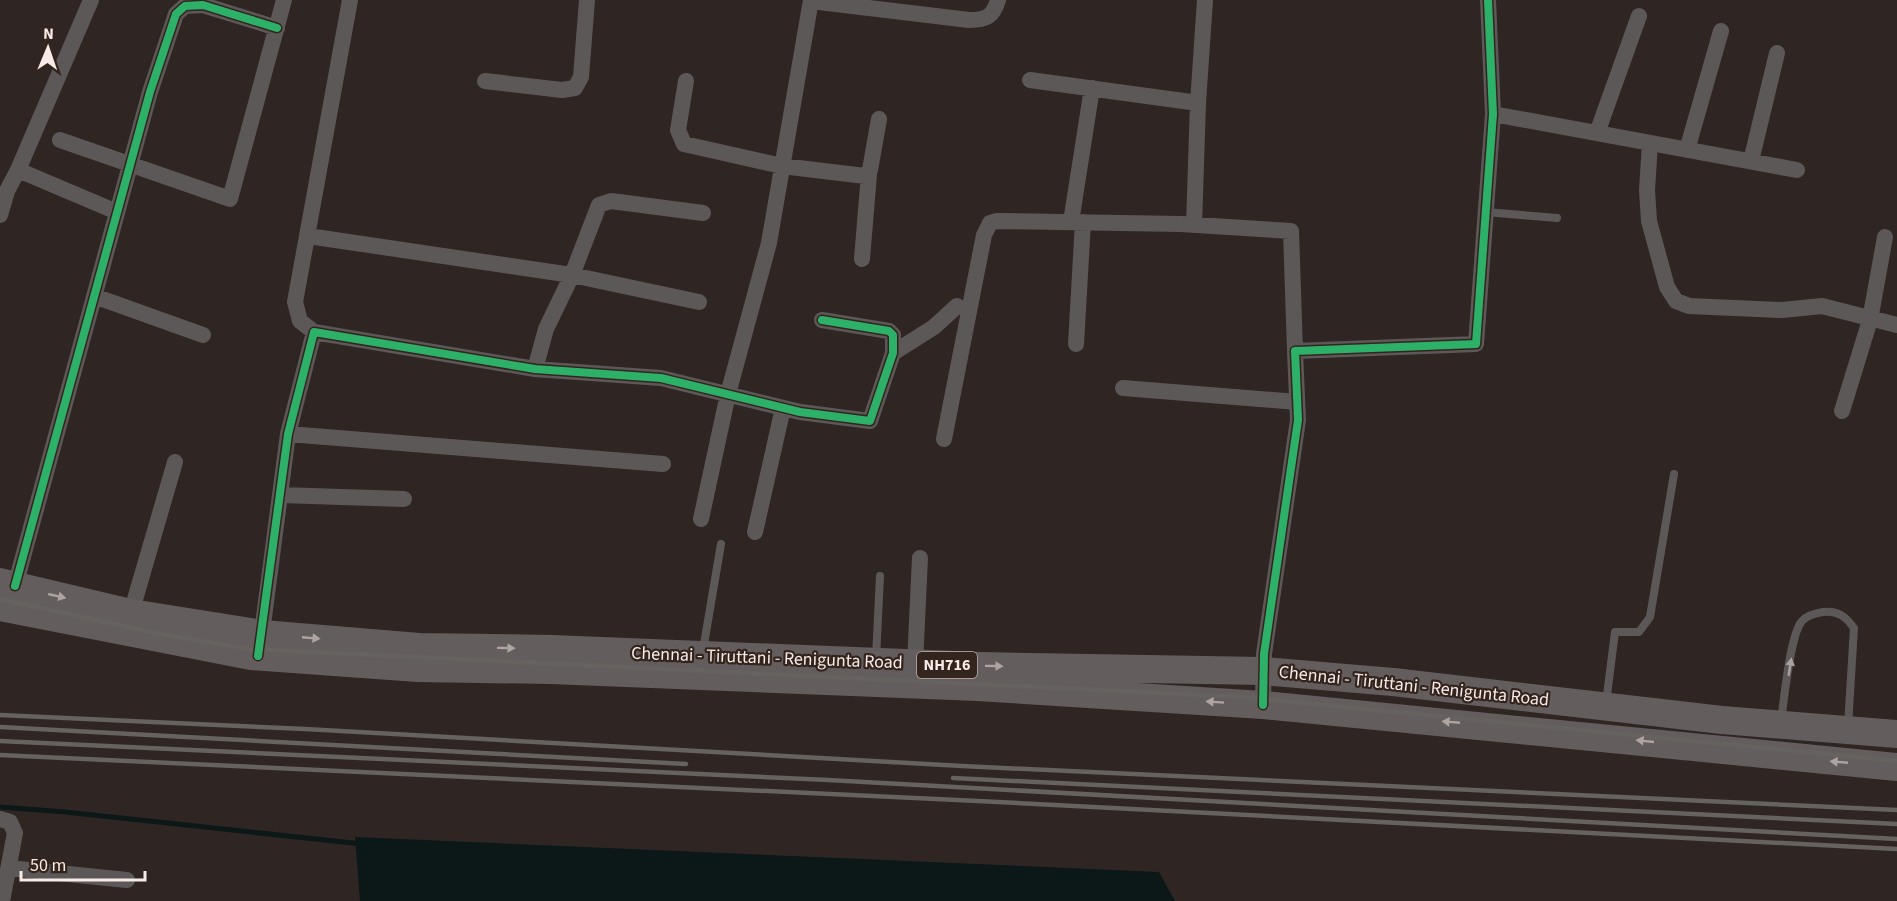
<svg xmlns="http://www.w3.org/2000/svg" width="1897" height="901" font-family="'Source Sans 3',sans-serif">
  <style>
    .water { fill: #0c1717 }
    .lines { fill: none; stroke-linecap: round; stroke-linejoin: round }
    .stream { stroke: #0c1717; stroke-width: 5 }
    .lane { stroke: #5d5858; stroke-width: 8 }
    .street { stroke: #5d5858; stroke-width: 16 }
    .highway { stroke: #645d5d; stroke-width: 28 }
    .rail { stroke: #66625f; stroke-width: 4.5 }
    .cycleway-casing { stroke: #34241e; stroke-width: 11 }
    .cycleway { stroke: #2db169; stroke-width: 8 }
    .oneway { fill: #aea4a2 }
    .oneway2 { fill: #aaa2a0 }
    .labels { text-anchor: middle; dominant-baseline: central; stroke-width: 4.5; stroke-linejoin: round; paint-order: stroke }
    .shield { fill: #34241e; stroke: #bcafab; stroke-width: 1.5 }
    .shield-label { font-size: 16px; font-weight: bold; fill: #f7ebe7 }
    .street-label { font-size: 18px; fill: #f7ebe7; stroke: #34241e }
  </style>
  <rect width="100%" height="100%" fill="#2f2623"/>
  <path class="water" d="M355 837 1159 872 1175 901H360Z"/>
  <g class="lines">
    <path class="stream" d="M0 807 65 812 362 844"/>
    <path class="lane" d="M1486 212 1557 218
      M703 650 721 544
      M876 658 880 576
      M1606 703 1615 632H1639L1650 617 1674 474
      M1781 721C1784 701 1790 634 1802 621 1807 615 1817 613 1823 612 1838 610 1846 617 1854 628L1848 726"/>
    <path class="street" d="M811 1 969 20C986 20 993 17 998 0
      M1030 80 1198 103
      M485 81 562 90 575 88 581 77 587 0
      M686 81 678 130 684 144 782 166 865 176 870 170 879 119
      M1493 114 1797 170
      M1597 133 1639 16
      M60 140 230 199 284 0
      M1650 143 1647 190 1649 221 1667 287 1676 301 1689 306 1782 310 1822 306 1897 325
      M1687 150 1721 31
      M1751 161 1777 53
      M18 170 117 212
      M0 196 7 191 18 170 91 0
      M0 215 7 191
      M1071 222 1092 88
      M1194 225 1198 103 1205 0
      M308 236 572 275 699 302
      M862 259 869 174
      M94 296 203 335
      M314 332 300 321 295 302 350 0
      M1076 344 1083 222
      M893 353 934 327 957 306
      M535 369 546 329 572 275 599 205 611 201 703 213
      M1123 388 1297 402
      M1842 411 1870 320 1885 237
      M288 434 663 464
      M944 439 984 235 990 223 997 221 1181 224 1291 231 1295 351
      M280 495 404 499
      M701 519 728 394 769 243 811 0
      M755 532 783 408
      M15 586 150 92 176 14 185 6 203 5 277 28
      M131 613 175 462
      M261 640 288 434 314 332 535 369 661 378 800 412 870 421 893 353V335L889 331 822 320
      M915 663 920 558
      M1263 705 1264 654 1298 420 1295 351 1476 344 1493 114 1488 0
      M0 819 10 822 15 833 2 901
      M9 868 127 880"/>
    <path class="highway" d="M0 582 131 613 262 634 419 647 552 649 980 666 1263 671 1393 682 1722 720 1897 734
      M0 607 251 656 418 668 551 670 978 687 1263 705 1897 767"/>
    <path class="rail" d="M0 599 160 634 249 649 1243 697 1897 761
      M0 715 305 729 962 766 1897 810
      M0 727 686 764
      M0 741 828 780 1897 839
      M0 755 978 801 1897 849
      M953 778 1897 824"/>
    <g class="cycleway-casing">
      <path id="cycleway" d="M15 586 150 92 176 14 185 6 203 5 277 28
        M258 656 288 434 314 332 535 369 661 378 800 412 870 421 893 353V335L889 331 822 320
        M1263 705 1264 654 1298 420 1295 351 1476 344 1493 114 1488 0"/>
    </g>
    <use href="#cycleway" class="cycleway"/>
  </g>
  <defs><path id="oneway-solid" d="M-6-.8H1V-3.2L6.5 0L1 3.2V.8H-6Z" transform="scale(1.5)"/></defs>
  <g class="oneway">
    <use href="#oneway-solid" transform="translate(57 596) rotate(13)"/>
    <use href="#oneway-solid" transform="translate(311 638) rotate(5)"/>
    <use href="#oneway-solid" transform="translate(506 648) rotate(1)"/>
    <use href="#oneway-solid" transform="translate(994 666) rotate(1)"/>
    <use href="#oneway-solid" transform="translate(1215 702) rotate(-176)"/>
    <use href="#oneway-solid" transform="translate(1451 722) rotate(-175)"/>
    <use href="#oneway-solid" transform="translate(1645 741) rotate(-174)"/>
    <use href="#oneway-solid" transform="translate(1839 762) rotate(-175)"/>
  </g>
  <use class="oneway2" href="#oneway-solid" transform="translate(1790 667) rotate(-81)"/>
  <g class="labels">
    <rect class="shield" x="917" y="652" width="60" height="26" rx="4.5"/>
    <g class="shield-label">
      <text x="947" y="665">NH716</text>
    </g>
    <g class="street-label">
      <text transform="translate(767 658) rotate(2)">Chennai - Tiruttani - Renigunta Road</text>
      <text transform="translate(1414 686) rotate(6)">Chennai - Tiruttani - Renigunta Road</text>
    </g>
  </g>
  <g transform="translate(48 48) rotate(2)" stroke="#34241e" stroke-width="4.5" paint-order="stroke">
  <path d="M0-4.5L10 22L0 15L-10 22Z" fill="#f7ebe7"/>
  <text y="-9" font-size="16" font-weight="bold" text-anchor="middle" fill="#f7ebe7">N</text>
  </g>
  <path d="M21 871v9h124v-9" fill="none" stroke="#f7ebe7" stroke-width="3"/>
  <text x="30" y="871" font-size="18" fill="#f7ebe7" stroke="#34241e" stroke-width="4.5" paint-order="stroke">50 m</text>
</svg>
